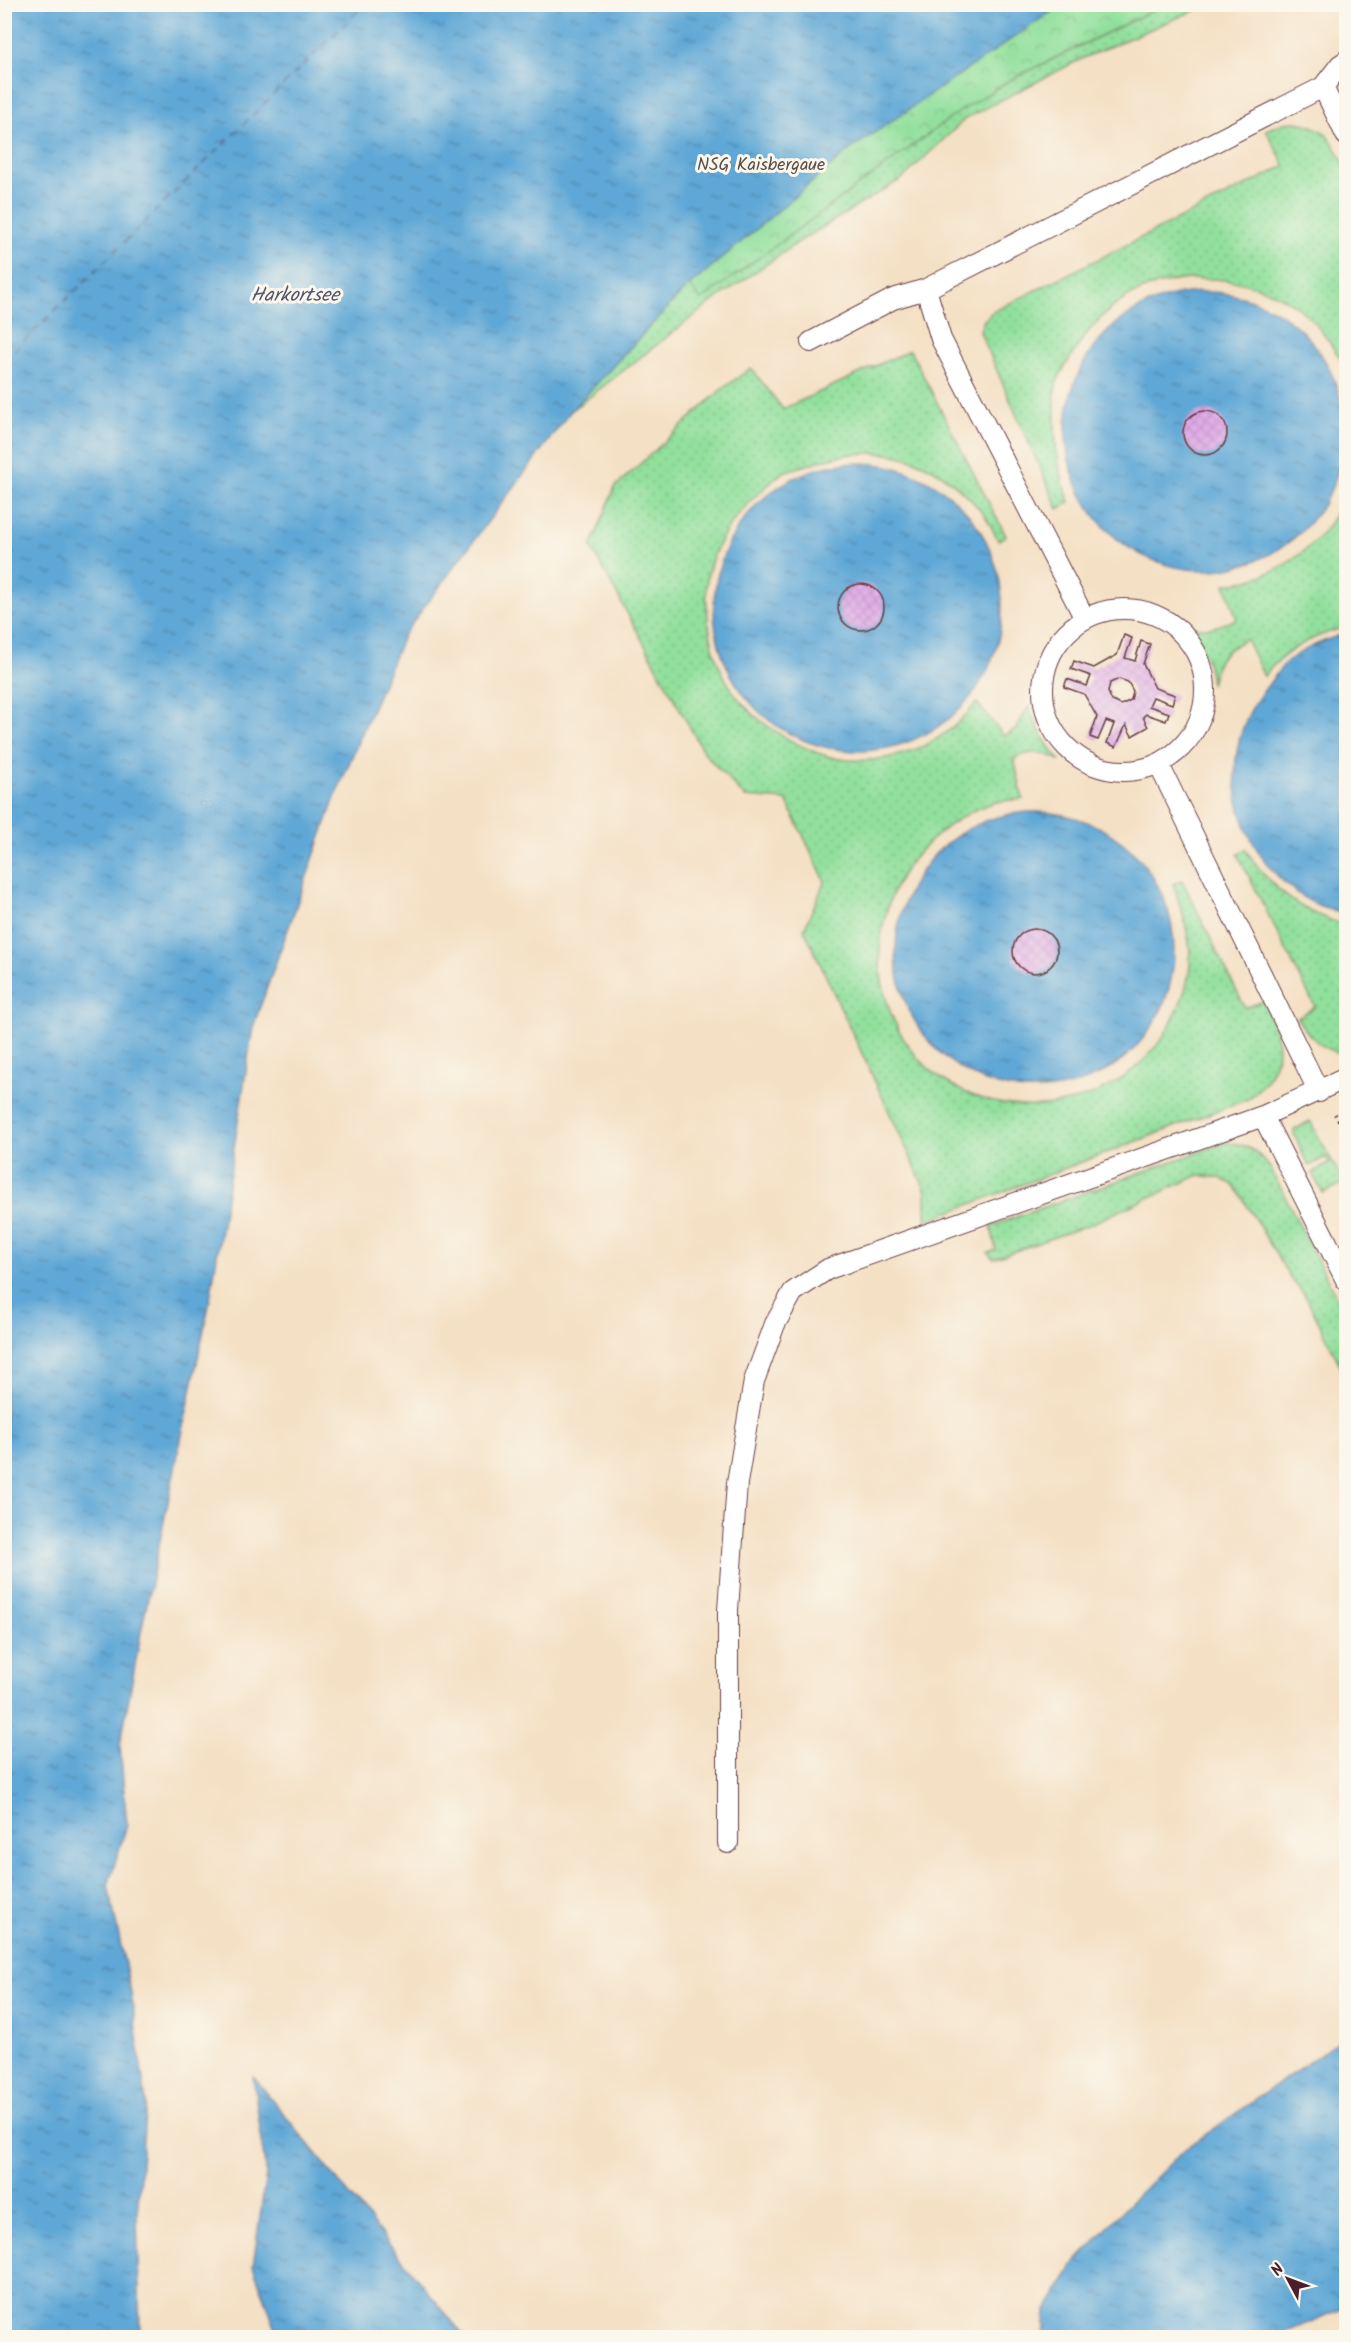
<svg xmlns="http://www.w3.org/2000/svg" width="1351" height="2342" font-family="Kalam,sans-serif">
  <style>
    .grass { fill: url(#grass-dots); stroke: #6e8064; stroke-width: 1.5 }
    .park { fill: url(#park-crowns); stroke: #6e8064; stroke-width: 1.5 }
    .water { fill: url(#water-ripples); stroke: #546380; stroke-width: 1.5 }
    .lines { fill: none; stroke-linecap: round; stroke-linejoin: round }
    .ferry { stroke: #52556f; stroke-width: 1.5; stroke-dasharray: 8 6; stroke-linecap: butt }
    .building { fill: url(#building-cross-hatch); fill-rule: evenodd }
    .lane-casing { stroke: #643c42; stroke-width: 22 }
    .path { stroke: #643c42; stroke-width: 4; stroke-dasharray: 1.5 4.5; stroke-linecap: butt }
    .lane { stroke: #fff; stroke-width: 20 }
    .labels { text-anchor: middle; dominant-baseline: central; stroke-width: 6; stroke-linejoin: round; paint-order: stroke }
    .park-label { font-size: 18px; fill: #5c4f48; stroke: #fbf7ec }
    .water-label { font-size: 20px; font-style: italic; fill: #52556f; stroke: #fbf7ec }
  </style>
  <defs>
    <pattern id="grass-dots" width="8" height="8" patternUnits="userSpaceOnUse" patternTransform="scale(1.5)"><rect width="8" height="8" fill="#92e09d"/><path d="M2 2h.1M6 6h.1" fill="none" stroke="#7fc087" stroke-width="1.8" stroke-linecap="round"/></pattern>
    <pattern id="park-crowns" width="20" height="18" patternUnits="userSpaceOnUse" patternTransform="scale(1.5)"><rect width="20" height="18" fill="#92e09d"/><path d="M2 6a3 3 0 1 1 6 0M12 15a3 3 0 1 1 6 0" fill="none" stroke="#7fc087"/></pattern>
    <pattern id="water-ripples" width="26" height="14" patternUnits="userSpaceOnUse" patternTransform="scale(1.5)"><rect width="26" height="14" fill="#5ea7d6"/><path d="M2 4q2-2 4 0t4 0M15 11q2-2 4 0t4 0" fill="none" stroke="#5087ae"/></pattern>
    <pattern id="building-cross-hatch" width="8" height="8" patternUnits="userSpaceOnUse" patternTransform="scale(1.5)"><rect width="8" height="8" fill="#dea7e6"/><path d="M0 0l8 8M0 8l8-8" fill="none" stroke="#c08fc5"/></pattern>
  </defs>
  <rect width="100%" height="100%" fill="#fbf7ec"/>
  <filter id="ink" filterUnits="userSpaceOnUse"><feTurbulence type="fractalNoise" baseFrequency=".0167" numOctaves="2"/><feDisplacementMap in="SourceGraphic" scale="12" xChannelSelector="R" yChannelSelector="G"/><feConvolveMatrix kernelMatrix="1 2 1 2 8 2 1 2 1" color-interpolation-filters="sRGB"/></filter>
  <filter id="wash" filterUnits="userSpaceOnUse"><feTurbulence type="fractalNoise" baseFrequency=".008" numOctaves="4" result="noise"/><feDisplacementMap in="SourceGraphic" scale="24" xChannelSelector="R" yChannelSelector="G"/><feGaussianBlur stdDeviation="1.35" result="paint"/><feColorMatrix in="noise" values="0 0 0 0 0 0 0 0 0 0 0 0 0 0 0 0 0 1.4 0 .05"/><feComposite in="paint" operator="in"/></filter>
  <g filter="url(#wash)">
    <rect width="100%" height="100%" fill="#f4e0c4"/>
    <path class="grass" d="M1061 5H1207L1083 58 966 118 902 179 800 241 712 302 570 412 683 291 851 149Z
      M1296 122C1327 126 1334 142 1346 168V367C1333 348 1320 325 1301 310 1253 273 1175 268 1123 300 1104 312 1088 330 1076 349 1069 360 1060 372 1056 385 1054 393 1055 404 1055 412 1054 444 1058 472 1070 502L1058 509 980 332 983 322 992 312 1285 166 1266 130 1284 123Z
      M910 350 1006 536 998 540C993 531 989 520 982 512 969 496 949 478 931 468 890 446 845 451 804 466 797 468 788 470 782 473 777 476 773 481 768 485 740 508 717 537 708 573 704 591 707 614 710 632 719 693 760 729 815 752 859 770 915 758 952 728 961 721 969 711 977 703L1004 736 1016 729 1029 706C1037 728 1045 744 1061 761 1044 752 1031 749 1014 759L1023 799C1016 800 1008 800 1001 801 957 811 910 852 893 892 877 932 875 970 890 1011 936 1133 1106 1137 1169 1027 1179 1008 1189 986 1190 964 1191 936 1182 910 1173 884L1182 880 1245 1008 1263 1001C1285 1042 1285 1067 1248 1099L926 1221V1191L804 929 825 881 786 800 745 797 704 753 591 547 615 487 721 390 751 368 783 409Z
      M1346 494V627C1313 636 1285 649 1264 676L1246 639C1222 652 1217 657 1211 684 1208 652 1201 647 1180 623 1204 632 1214 628 1237 619L1225 584C1279 579 1326 543 1346 494Z
      M1245 849C1272 890 1299 912 1346 925V1055C1323 1050 1310 1038 1297 1018L1315 1007 1238 855Z
      M1310 1121 1344 1183 1323 1193 1312 1173 1330 1162 1326 1157 1309 1166 1294 1134V1130Z
      M1224 1143C1247 1142 1258 1152 1271 1169L1346 1316V1377L1306 1297 1289 1276 1242 1197 1233 1185 1220 1178 1199 1175 1088 1225 993 1259 988 1253 996 1250 991 1226Z"/>
    <path class="park" d="M867 5H1164L1010 80 963 109 701 300 619 198Z"/>
    <path class="water" d="M5 4 1061 5 851 149 683 291 570 412 404 634 337 792 253 1027 210 1300 143 1622 120 1746 127 1825 108 1885 131 1993 146 2102 137 2214 140 2337H5Z
      M1066 431a139 139 0 1 1 278 0a139 139 0 1 1-278 0Z
      M714 607a144 144 0 1 1 288 0a144 144 0 1 1-288 0Z
      M1346 633V914C1334 910 1319 907 1308 900 1234 855 1210 756 1266 688 1273 679 1280 667 1289 660 1307 647 1326 640 1346 633Z
      M896 951a139 139 0 1 1 278 0a139 139 0 1 1-278 0Z
      M1346 2036V2307L1276 2337H1044L1046 2311 1075 2263 1130 2203 1185 2149Z
      M253 2076 465 2337H279L253 2266 266 2174Z"/>
    <g class="lines">
      <path class="ferry" d="M4 361 365 4"/>
    </g>
    <g id="blocks">
      <path class="building" d="M1183 433a22 22 0 1 1 44 0a22 22 0 1 1-44 0Z
        M838 607a23 23 0 1 1 46 0a23 23 0 1 1-46 0Z
        M1124 635 1132 638 1125 658 1135 661 1141 641 1150 644 1143 664 1155 688 1175 695 1172 704 1153 697 1149 706 1169 713 1166 721 1146 714 1143 717 1148 727 1132 736 1126 725 1116 747 1107 743 1114 724 1106 721 1098 740 1090 737 1097 717 1084 694 1064 687 1067 679 1087 686 1091 676 1071 669 1074 661 1094 668 1117 655ZM1119 679 1128 682 1133 691 1131 700 1121 705 1112 701 1108 692 1110 683Z
        M1013 951a22 22 0 1 1 44 0a22 22 0 1 1-44 0Z"/>
    </g>
  </g>
  <g filter="url(#ink)">
    <use href="#blocks" fill-opacity="0" stroke="#643c42" stroke-width="1.5"/>
    <g class="lines">
      <g class="lane-casing">
        <path id="lane" d="M1323 87 1346 135
          M926 289 941 339 1085 619
          M811 342 893 299 926 289 1323 87 1340 65 1346 61
          M1043 690a81 81 0 1 1 162 0a81 81 0 1 1-162 0Z
          M1159 765 1319 1092
          M1263 1116 1346 1280
          M728 1843V1610L737 1483 754 1381 775 1324 793 1292 828 1269 1263 1116 1346 1078"/>
      </g>
      <path class="path" d="M1335 1114 1342 1126 1346 1124"/>
      <use href="#lane" class="lane"/>
    </g>
  </g>
  <g class="labels">
    <g class="park-label">
      <text x="761" y="165">NSG Kaisbergaue</text>
    </g>
    <g class="water-label">
      <text x="295" y="296">Harkortsee</text>
    </g>
  </g>
  <rect width="1351" height="2342" fill="none" stroke="#fbf7ec" stroke-width="24"/>
  <g transform="translate(1288 2279) rotate(311)" stroke="#fbf7ec" stroke-width="4.5" paint-order="stroke">
  <path d="M0-4.5L10 22L0 15L-10 22Z" fill="#4a1f2b"/>
  <text y="-9" font-size="16" font-weight="bold" text-anchor="middle" fill="#4a1f2b">N</text>
  </g>
</svg>
